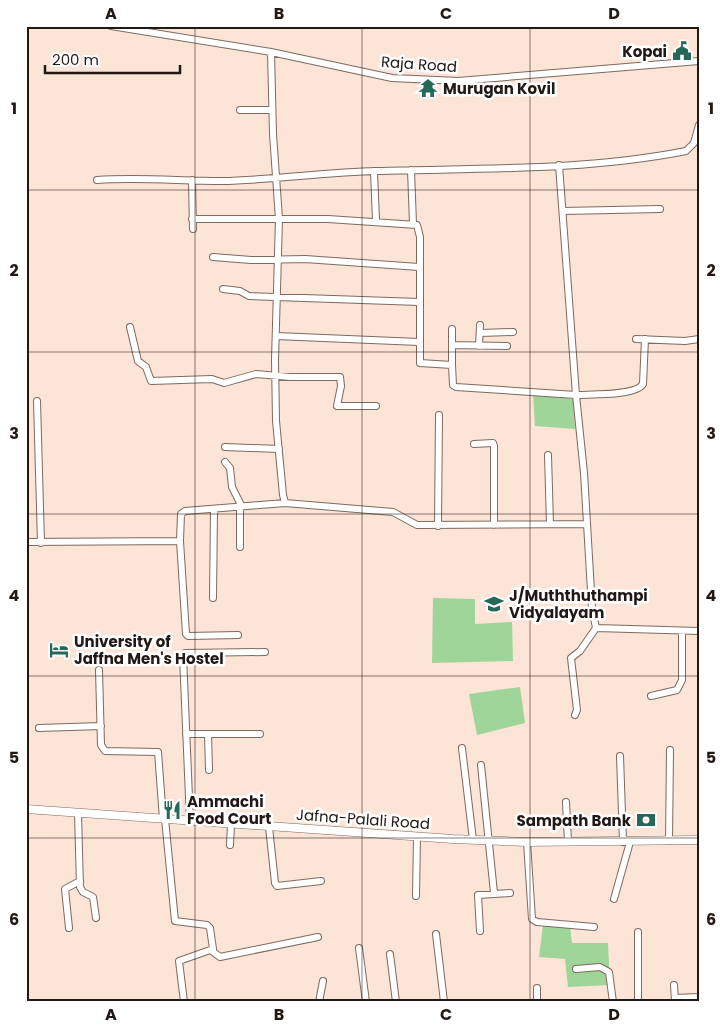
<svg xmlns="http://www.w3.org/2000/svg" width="725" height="1028" font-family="Poppins,sans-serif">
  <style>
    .green { fill: #9fd598 }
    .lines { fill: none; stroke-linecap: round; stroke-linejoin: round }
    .minor-casing { stroke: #7e6a5e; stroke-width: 8 }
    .major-casing { stroke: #7e6a5e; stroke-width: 9 }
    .minor { stroke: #fff; stroke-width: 6 }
    .major { stroke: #fff; stroke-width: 8 }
    .grid { fill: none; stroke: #221915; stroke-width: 1; stroke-opacity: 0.55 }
    .labels { text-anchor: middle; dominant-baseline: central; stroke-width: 5; stroke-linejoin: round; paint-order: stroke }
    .poi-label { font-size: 15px; font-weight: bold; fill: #221915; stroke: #fff; text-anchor: start }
    .street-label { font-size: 15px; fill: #221915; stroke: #fff }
    .neatline { fill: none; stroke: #221915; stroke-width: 2 }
    .grid-label { font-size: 16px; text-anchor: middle; font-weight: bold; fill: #221915 }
  </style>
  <rect width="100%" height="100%" fill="#fce4d7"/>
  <path class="green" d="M533 394 573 399 575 429 535 426Z
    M433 598 475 599V624L512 622 513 661 432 663Z
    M520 687 525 723 477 735 469 694Z
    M543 925H570L572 943H608L610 985 568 987 565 959 539 957Z"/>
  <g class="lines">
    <g class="minor-casing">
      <path id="minor" d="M111 26 271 52 392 78 458 81 699 61
        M271 52 273 134 279 219 275 360 276 421 283 495 285 503 393 512 417 525 587 524
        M240 110H272
        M411 170 413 224
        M374 171 376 221
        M97 180C139 177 180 181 222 181 274 180 325 172 377 171 480 168 584 171 686 151L694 143 699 125
        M192 180 193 229
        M563 211 660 209
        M192 219H328L417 225 420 237V363L452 365 453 385 456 387 576 395 559 165
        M213 257 251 260 305 259 419 267
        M223 289 240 291 249 296 419 302
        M130 327 138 361 146 367 151 381 212 379 224 383 256 374 290 377H340L341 386 337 406H376
        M452 329V365
        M480 333 513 332
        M276 336 419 342
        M636 339 685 341 699 339
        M645 339 643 384C636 396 591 394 576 395L584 473 592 608 596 628 699 631
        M452 345 507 346
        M479 346 480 325
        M37 401 41 543
        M474 444 493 443 494 446V525
        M225 447 279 449
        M548 455 550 524
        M225 462 230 468 232 487 242 507
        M240 507V547
        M438 526 439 415
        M180 541 186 634 188 636 238 635
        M26 542 180 541 181 514 185 511 285 503
        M213 598 214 510
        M99 670 101 745 105 751 158 752 163 819
        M651 696 677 690 682 680V631
        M575 715 577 710 571 658 580 651 596 628
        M39 728 101 726
        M186 734H260
        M208 734 209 770
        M462 748 473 840
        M620 756 623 842
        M481 765 494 893
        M566 802 568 842
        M189 804 209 805
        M78 813 80 887 83 892 93 897 96 918
        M165 819 175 921 207 925 210 928 213 949 179 961 184 1002
        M190 821 183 656 185 653 265 652
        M269 827 275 883 277 886 321 881
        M669 841 670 750
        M527 842 532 919 537 922 594 927
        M230 845 231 824
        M416 896 417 836
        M614 899 630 842
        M69 928 65 889 80 881
        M480 931 478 895 510 893
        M638 932V1002
        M436 934 444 1002
        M359 948 366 1002
        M212 951 220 957 318 937
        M390 954 396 1002
        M576 969 600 967 609 972 613 1002
        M674 985 675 1001
        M537 988V1002
        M675 998 699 997
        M319 1002 323 981"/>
    </g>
    <g class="major-casing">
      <path id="major" d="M26 809 453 839 527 842 699 840"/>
    </g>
    <use href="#minor" class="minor"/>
    <use href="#major" class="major"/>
  </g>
  <path class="grid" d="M195 26V1002M362 26V1002M530 26V1002M26 190H699M26 352H699M26 514H699M26 676H699M26 838H699"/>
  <defs>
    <g id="civic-bare" transform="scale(1.5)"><path d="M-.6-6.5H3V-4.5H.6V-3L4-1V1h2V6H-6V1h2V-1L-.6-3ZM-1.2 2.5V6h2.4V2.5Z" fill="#266858" stroke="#fff" stroke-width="2.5" paint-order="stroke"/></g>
    <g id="temple-bare" transform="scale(1.5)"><path d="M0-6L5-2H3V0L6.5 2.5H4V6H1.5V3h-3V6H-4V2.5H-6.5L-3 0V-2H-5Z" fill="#266858" stroke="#fff" stroke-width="2.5" paint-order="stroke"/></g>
    <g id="school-bare" transform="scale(1.5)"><path d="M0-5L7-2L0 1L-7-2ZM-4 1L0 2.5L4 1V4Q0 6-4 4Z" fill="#266858" stroke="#fff" stroke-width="2.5" paint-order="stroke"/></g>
    <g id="hotel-bare" transform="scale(1.5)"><path d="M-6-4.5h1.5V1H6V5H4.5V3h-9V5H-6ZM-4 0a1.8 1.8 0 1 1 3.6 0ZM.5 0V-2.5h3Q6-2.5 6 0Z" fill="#266858" stroke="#fff" stroke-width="2.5" paint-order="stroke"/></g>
    <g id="restaurant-bare" transform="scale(1.5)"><path d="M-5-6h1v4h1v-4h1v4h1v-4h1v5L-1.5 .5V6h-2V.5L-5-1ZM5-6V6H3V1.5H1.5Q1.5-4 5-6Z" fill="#266858" stroke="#fff" stroke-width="2.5" paint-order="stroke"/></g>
    <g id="bank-bare" transform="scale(1.5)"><path d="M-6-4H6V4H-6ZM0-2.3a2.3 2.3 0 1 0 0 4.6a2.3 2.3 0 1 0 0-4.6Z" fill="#266858" stroke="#fff" stroke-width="2.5" paint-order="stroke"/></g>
  </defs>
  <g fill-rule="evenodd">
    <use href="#civic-bare" x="682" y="51"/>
    <use href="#temple-bare" x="428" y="88"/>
    <use href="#school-bare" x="494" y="604"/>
    <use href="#hotel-bare" x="59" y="650"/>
    <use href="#restaurant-bare" x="172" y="810"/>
    <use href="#bank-bare" x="646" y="820"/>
  </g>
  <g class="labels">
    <g class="poi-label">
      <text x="667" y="51" text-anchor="end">Kopai</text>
      <text x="443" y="88">Murugan Kovil</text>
      <text x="509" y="595">J/Muththuthampi<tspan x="509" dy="17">Vidyalayam</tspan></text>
      <text x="74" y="641">University of<tspan x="74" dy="17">Jaffna Men's Hostel</tspan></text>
      <text x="187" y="801">Ammachi<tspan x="187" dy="17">Food Court</tspan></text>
      <text x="631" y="820" text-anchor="end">Sampath Bank</text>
    </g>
    <g class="street-label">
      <text transform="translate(419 64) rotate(4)">Raja Road</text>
      <text transform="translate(363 819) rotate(4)">Jafna-Palali Road</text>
    </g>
  </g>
  <rect width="725" height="1028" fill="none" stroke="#ffffff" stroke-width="55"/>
  <path d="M45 65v8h135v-8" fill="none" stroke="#221915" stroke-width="2.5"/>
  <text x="52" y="65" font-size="15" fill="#221915" stroke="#ffffff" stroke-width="4" paint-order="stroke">200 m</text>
  <rect x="28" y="28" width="670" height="972" class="neatline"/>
  <g class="grid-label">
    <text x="111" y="19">A</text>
    <text x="279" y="19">B</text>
    <text x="446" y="19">C</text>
    <text x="614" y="19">D</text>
    <text x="14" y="114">1</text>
    <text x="711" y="114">1</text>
    <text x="14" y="276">2</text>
    <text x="711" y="276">2</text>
    <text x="14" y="439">3</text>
    <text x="711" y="439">3</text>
    <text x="14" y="601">4</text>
    <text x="711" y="601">4</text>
    <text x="14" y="763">5</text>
    <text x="711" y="763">5</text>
    <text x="14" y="925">6</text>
    <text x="711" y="925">6</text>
    <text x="111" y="1020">A</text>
    <text x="279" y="1020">B</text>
    <text x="446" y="1020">C</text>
    <text x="614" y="1020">D</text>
  </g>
</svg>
